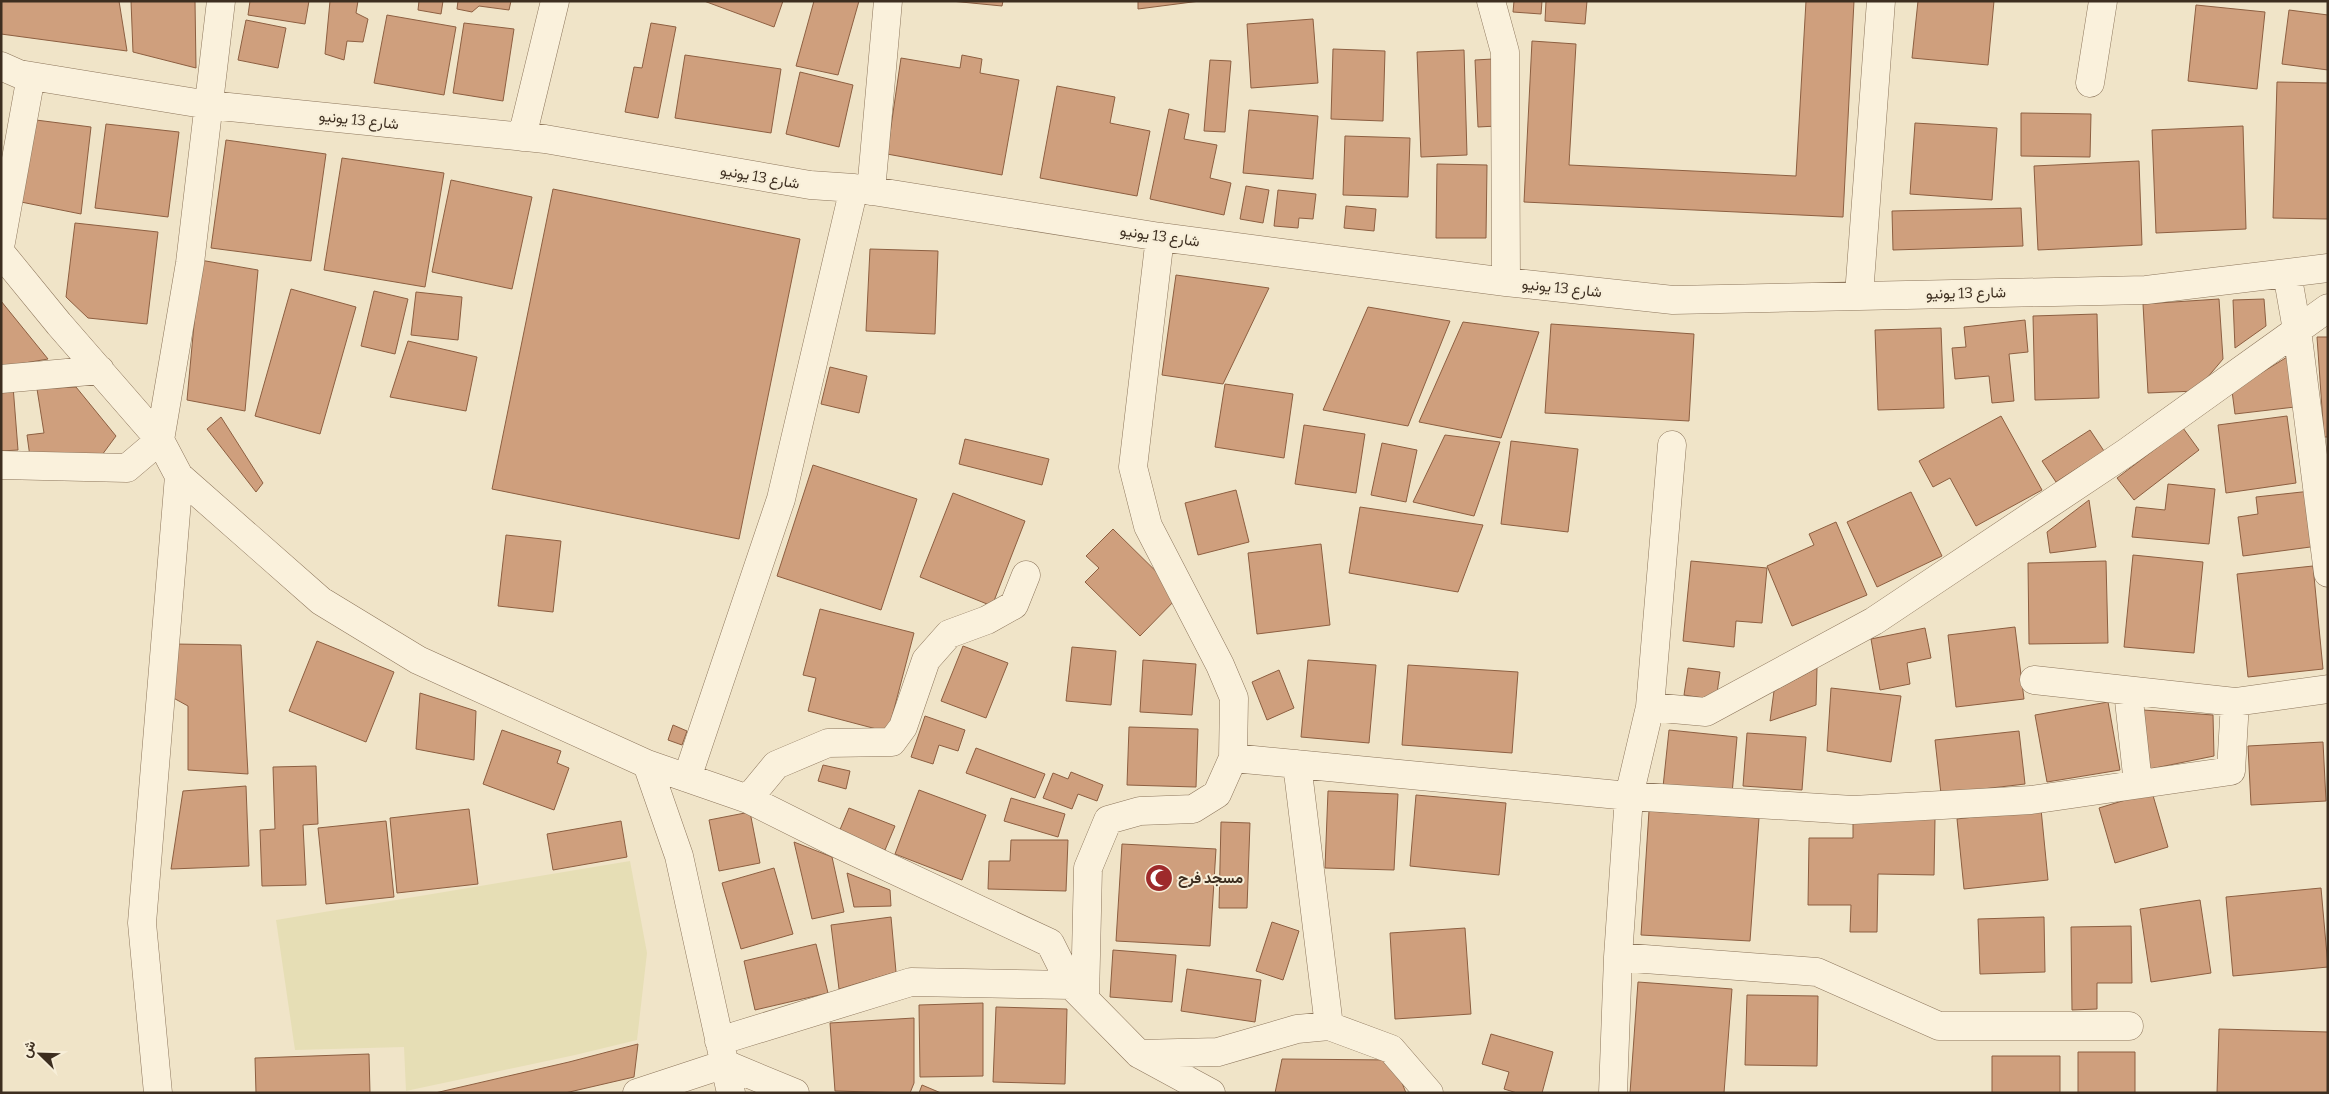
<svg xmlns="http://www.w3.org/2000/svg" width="2329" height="1094" font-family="Bitter,Vazirmatn,serif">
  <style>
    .farmland { fill: #e6deb5 }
    .building { fill: #cf9f7d; stroke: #8d5f41 }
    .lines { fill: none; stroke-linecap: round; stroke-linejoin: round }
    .minor-casing { stroke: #8d765c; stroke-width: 29 }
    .minor { stroke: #faf1dc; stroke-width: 28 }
    .labels { text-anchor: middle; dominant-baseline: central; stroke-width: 4; stroke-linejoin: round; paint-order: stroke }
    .street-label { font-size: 15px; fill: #3d2e20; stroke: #f7eed8 }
    .poi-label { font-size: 15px; font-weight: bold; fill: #3d2e20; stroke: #f7eed8; text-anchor: start }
  </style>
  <rect width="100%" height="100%" fill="#f0e4c8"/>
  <path class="farmland" d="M630 861 647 953 637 1040 575 1055 406 1091 404 1047 295 1050 276 920Z"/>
  <path class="building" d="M1 1H119L127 51 1 34Z
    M131 1H195L196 68 133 52Z
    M250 1H309L305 24 248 15Z
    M330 1H358L356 13 368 19 363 42 347 41 344 60 325 54Z
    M419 1H443L441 14 418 10Z
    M458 1H511L509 10 479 6 472 12 457 9Z
    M704 1H783L774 27Z
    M814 1H859L838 75 796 66Z
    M951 1H1003L1002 6Z
    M1138 1H1200L1138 9Z
    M1514 1H1542L1541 14 1513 12Z
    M1546 1H1587L1585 24 1545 21Z
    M1806 1H1854L1843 217 1524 202 1532 41 1576 44 1569 165 1796 176Z
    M1918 1H1994L1988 65 1912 58Z
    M2196 5 2265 12 2257 89 2188 81Z
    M2289 10 2328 15V70L2282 64Z
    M387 15 456 27 444 95 374 83Z
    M1313 19 1318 83 1251 88 1247 24Z
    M246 20 286 28 278 68 238 60Z
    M464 23 514 29 503 101 453 93Z
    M651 23 676 27 658 118 625 112 634 67 642 68Z
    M1333 49 1385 51 1383 121 1331 119Z
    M1464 50 1467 155 1421 157 1417 52Z
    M685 55 781 69 771 133 675 118Z
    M962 55 982 59 980 73 1019 80 1002 175 887 154 901 58 960 68Z
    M1493 59 1497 126 1478 127 1475 60Z
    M1210 60 1231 61 1225 132 1204 131Z
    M800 72 853 85 839 147 786 134Z
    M2277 82 2328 83V219L2273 218Z
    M1057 86 1115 97 1110 123 1150 131 1137 196 1040 178Z
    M1169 109 1189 114 1184 139 1217 145 1210 178 1231 183 1224 215 1150 199Z
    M1249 110 1318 116 1313 179 1243 173Z
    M2021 113 2091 114 2090 157 2021 156Z
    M28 119 91 127 81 214 21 202Z
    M1915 123 1997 128 1992 200 1910 194Z
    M106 124 179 132 168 217 95 208Z
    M2243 126 2246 229 2156 233 2152 130Z
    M1345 136 1410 138 1408 197 1343 195Z
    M226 140 326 154 311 261 211 248Z
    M342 158 444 173 425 287 324 270Z
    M2139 161 2142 245 2038 250 2034 166Z
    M1437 164 1487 165 1486 238H1436Z
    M451 180 532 197 512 289 432 272Z
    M1246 186 1269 190 1263 223 1240 219Z
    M553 189 800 239 739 539 492 489Z
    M1278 190 1316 194 1313 219 1299 218 1298 228 1274 226Z
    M1346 206 1376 209 1374 231 1344 228Z
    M2021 208 2023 246 1893 250 1892 211Z
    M75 223 158 232 147 324 88 318 66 297Z
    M870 249 938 251 935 334 866 331Z
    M200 260 258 270 245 411 187 400Z
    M1176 275 1269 288 1223 384 1162 375Z
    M291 289 356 307 320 434 255 416Z
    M374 291 408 299 395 354 361 346Z
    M416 292 462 297 458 340 411 335Z
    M2219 299 2223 359 2196 391 2148 393 2143 304Z
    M2264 299 2266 326 2235 348 2233 300Z
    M1 301 48 359 1 367Z
    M1368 307 1450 321 1408 426 1323 410Z
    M2097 314 2099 398 2035 400 2033 316Z
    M2025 320 2028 352 2009 354 2014 401 1992 403 1989 376 1955 379 1952 348 1966 347 1964 327Z
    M1463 322 1539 332 1501 438 1419 422Z
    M1551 324 1694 334 1689 421 1545 413Z
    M1941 328 1944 408 1878 410 1875 330Z
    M2317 337H2328V437H2324Z
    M408 341 477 357 466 411 390 397Z
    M2292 354 2295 407 2235 414 2232 391Z
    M830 367 867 376 859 413 821 404Z
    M1225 384 1293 394 1284 458 1215 447Z
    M13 386 18 450 1 451V387Z
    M76 387 116 436 99 459 30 457 27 435 44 433 37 389Z
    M2001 416 2042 490 1976 526 1950 478 1933 487 1919 461Z
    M2287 416 2296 483 2226 493 2218 425Z
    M221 417 263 483 256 492 207 429Z
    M1304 425 1365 434 1356 493 1295 484Z
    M2183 428 2199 450 2134 500 2117 478Z
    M2090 430 2104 451 2056 482 2042 461Z
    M1445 435 1500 442 1474 516 1413 502Z
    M965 439 1049 459 1042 485 959 464Z
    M1511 441 1578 449 1568 532 1501 524Z
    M1382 443 1417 450 1406 502 1371 495Z
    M813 465 917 499 881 610 777 576Z
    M2168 484 2215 489 2209 544 2132 537 2136 507 2165 510Z
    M1236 490 1249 542 1198 555 1185 503Z
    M2311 491 2318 546 2243 556 2238 517 2258 514 2256 497Z
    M1911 492 1942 556 1877 587 1847 522Z
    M953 493 1025 521 992 606 920 577Z
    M2089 500 2096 547 2050 553 2047 532Z
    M1360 507 1483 525 1458 592 1349 573Z
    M1836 522 1867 595 1792 626 1767 566 1814 545 1809 534Z
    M1113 529 1180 595 1140 636 1085 582 1099 568 1086 556Z
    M506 535 561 541 553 612 498 606Z
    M1321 544 1330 625 1257 634 1248 553Z
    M2133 555 2203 562 2194 653 2124 647Z
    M1691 561 1767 568 1762 623 1736 621 1734 647 1683 641Z
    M2106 561 2108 643 2029 644 2028 563Z
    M2313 566 2323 669 2248 677 2237 574Z
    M820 609 914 633 888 732 808 711 816 678 803 675Z
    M2015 627 2024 699 1956 707 1948 635Z
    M1925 628 1931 658 1907 663 1910 684 1880 690 1871 639Z
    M317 641 394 672 366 742 289 711Z
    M174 644 241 645 248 774 188 770V706L168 695Z
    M963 646 1008 663 986 718 941 701Z
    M1072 647 1116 651 1111 705 1066 701Z
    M1143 660 1196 664 1192 715 1140 712Z
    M1308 660 1376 665 1369 743 1301 737Z
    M1408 665 1518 672 1512 753 1402 745Z
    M1688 668 1720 672 1716 700 1684 695Z
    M1817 668 1816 705 1770 721 1774 691Z
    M1279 670 1294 708 1267 720 1252 682Z
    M1831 688 1901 696 1891 762 1827 751Z
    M420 693 476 711 474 760 416 749Z
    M2108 702 2120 770 2047 782 2035 715Z
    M2143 710 2213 715 2214 756 2145 770Z
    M925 716 965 730 958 751 939 745 933 764 911 757Z
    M673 725 687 731 682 745 668 740Z
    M1129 727 1198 729 1196 787 1127 785Z
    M502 730 561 751 557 763 569 768 554 810 483 784Z
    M1669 730 1737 737 1732 794 1663 787Z
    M2019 731 2025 784 1941 794 1935 740Z
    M1747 733 1806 737 1802 790 1743 786Z
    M2323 742 2326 801 2251 805 2248 746Z
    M976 748 1045 774 1035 798 966 773Z
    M823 765 850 771 846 789 818 781Z
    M316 766 318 824 303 825 306 885 262 886 260 830 275 829 273 767Z
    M1071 772 1103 785 1097 801 1078 794 1072 809 1043 798 1053 773 1068 779Z
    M246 786 249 866 171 869 183 791Z
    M919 790 986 815 962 880 895 854Z
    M1328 791 1398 794 1394 870 1325 868Z
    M2152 792 2168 847 2115 863 2099 808Z
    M1416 795 1506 803 1499 875 1410 866Z
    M1011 798 1065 814 1058 837 1004 821Z
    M849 808 895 826 885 850 839 832Z
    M469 809 478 884 397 893 390 818Z
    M2041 809 2048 880 1964 889 1957 819Z
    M1649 811 1759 818 1750 941 1641 935Z
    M750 812 760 863 719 871 709 820Z
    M1853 818 1935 819 1934 875 1878 874 1877 932H1850L1851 905H1808L1809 838H1853Z
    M386 821 394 897 326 904 318 828Z
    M621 821 627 857 553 870 547 834Z
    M1221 822 1250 823 1247 908H1219Z
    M1011 840H1068L1066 891 988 889 989 861H1010Z
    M794 842 832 857 844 912 812 919Z
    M1122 844 1216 849 1210 946 1116 941Z
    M774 868 793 934 741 949 722 883Z
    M847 873 890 890 891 906 854 907Z
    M2321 888 2328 967 2233 976 2226 897Z
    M2200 900 2211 973 2151 982 2140 909Z
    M891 917 896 972 839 989 831 925Z
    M2044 917 2045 972 1980 974 1978 919Z
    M1272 922 1299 931 1283 980 1256 971Z
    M2131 926 2132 983H2097V1009L2072 1010 2071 927Z
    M1465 928 1471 1014 1395 1019 1390 933Z
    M816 944 828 993 755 1010 744 961Z
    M1113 950 1176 955 1172 1002 1110 997Z
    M1187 969 1261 980 1255 1022 1181 1011Z
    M1638 982 1732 989 1724 1093H1630Z
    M1747 995 1818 996 1817 1066 1745 1065Z
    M983 1003V1076L920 1077 919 1005Z
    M996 1007 1067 1009 1065 1084 993 1082Z
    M914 1018V1083L910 1093 835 1091 830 1023Z
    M2219 1029 2328 1032V1093H2217Z
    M1491 1034 1553 1052 1542 1093H1517L1504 1089 1509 1072 1482 1064Z
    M638 1044 634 1077 565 1093H435L569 1062Z
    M2078 1052H2135V1093H2078Z
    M369 1054 370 1093H256L255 1058Z
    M1992 1056H2060V1093H1992Z
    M1282 1059 1393 1060 1406 1093H1275Z
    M922 1085 941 1093H919Z"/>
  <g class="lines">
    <g class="minor-casing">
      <path id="minor" d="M1491 1 1505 52 1506 282
        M1 66 19 74 209 105 545 139 810 185 854 188 1160 237 1506 282 1673 300 2146 290 2328 268
        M2090 83 2103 1
        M522 137 555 1
        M871 191 888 1
        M1 242 31 76
        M1 253 59 324 160 440 179 476 321 601 418 660 647 764 679 856 731 1093
        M2287 273 2297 330 2328 573
        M1859 295 1881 1
        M1 379 100 370
        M1 465 127 468 160 440 190 263 221 1
        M2034 680 2235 702 2328 689
        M2128 691 2138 784
        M1650 707 1672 445
        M1233 758 1629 796 1650 707 1706 712 1874 621 2127 452 2328 308
        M647 764 748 799 832 841 1050 943 1071 985 1139 1054 1218 1052 1297 1029 1329 1026 1391 1049 1429 1093
        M1297 764 1329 1026
        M687 778 781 499 854 188
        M748 799 776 765 828 743 892 742 903 727 926 660 949 634 987 620 1014 605 1026 575
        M1618 957 1629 796 1853 810 2031 800 2231 771 2235 702
        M1085 999 1088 868 1108 820 1140 811 1193 809 1217 794 1233 758 1234 698 1220 665 1148 526 1133 467 1160 237
        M719 1041 911 982 1071 985
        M1139 1054 1211 1093
        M158 1093 142 923 179 476
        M637 1093 725 1064 795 1093
        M1613 1093 1618 957 1817 972 1939 1026H2129"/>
    </g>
    <use href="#minor" class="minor"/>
  </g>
  <defs>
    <g id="mosque-disc" transform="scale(1.4375)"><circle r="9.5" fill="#9e2a2b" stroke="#f7eed8"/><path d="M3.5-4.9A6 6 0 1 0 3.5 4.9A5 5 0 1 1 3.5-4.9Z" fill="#fff"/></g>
  </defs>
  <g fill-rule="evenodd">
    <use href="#mosque-disc" x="1159" y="878"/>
  </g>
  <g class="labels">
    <g class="street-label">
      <text transform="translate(359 120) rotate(6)">شارع 13 يونيو</text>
      <text transform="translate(760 177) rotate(10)">شارع 13 يونيو</text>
      <text transform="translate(1160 236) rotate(8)">شارع 13 يونيو</text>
      <text transform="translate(1562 288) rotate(6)">شارع 13 يونيو</text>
      <text transform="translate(1966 293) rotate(-1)">شارع 13 يونيو</text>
    </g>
    <g class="poi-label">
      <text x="1178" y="878">مسجد فرح</text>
    </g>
  </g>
  <rect width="2329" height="1094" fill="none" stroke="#3d2e20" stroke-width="5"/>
  <g transform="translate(40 1054) rotate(293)" stroke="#f7eed8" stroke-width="4" paint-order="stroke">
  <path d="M0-4L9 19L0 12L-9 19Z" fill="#3d2e20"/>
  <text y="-8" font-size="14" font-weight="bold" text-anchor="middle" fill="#3d2e20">ش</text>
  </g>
</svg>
